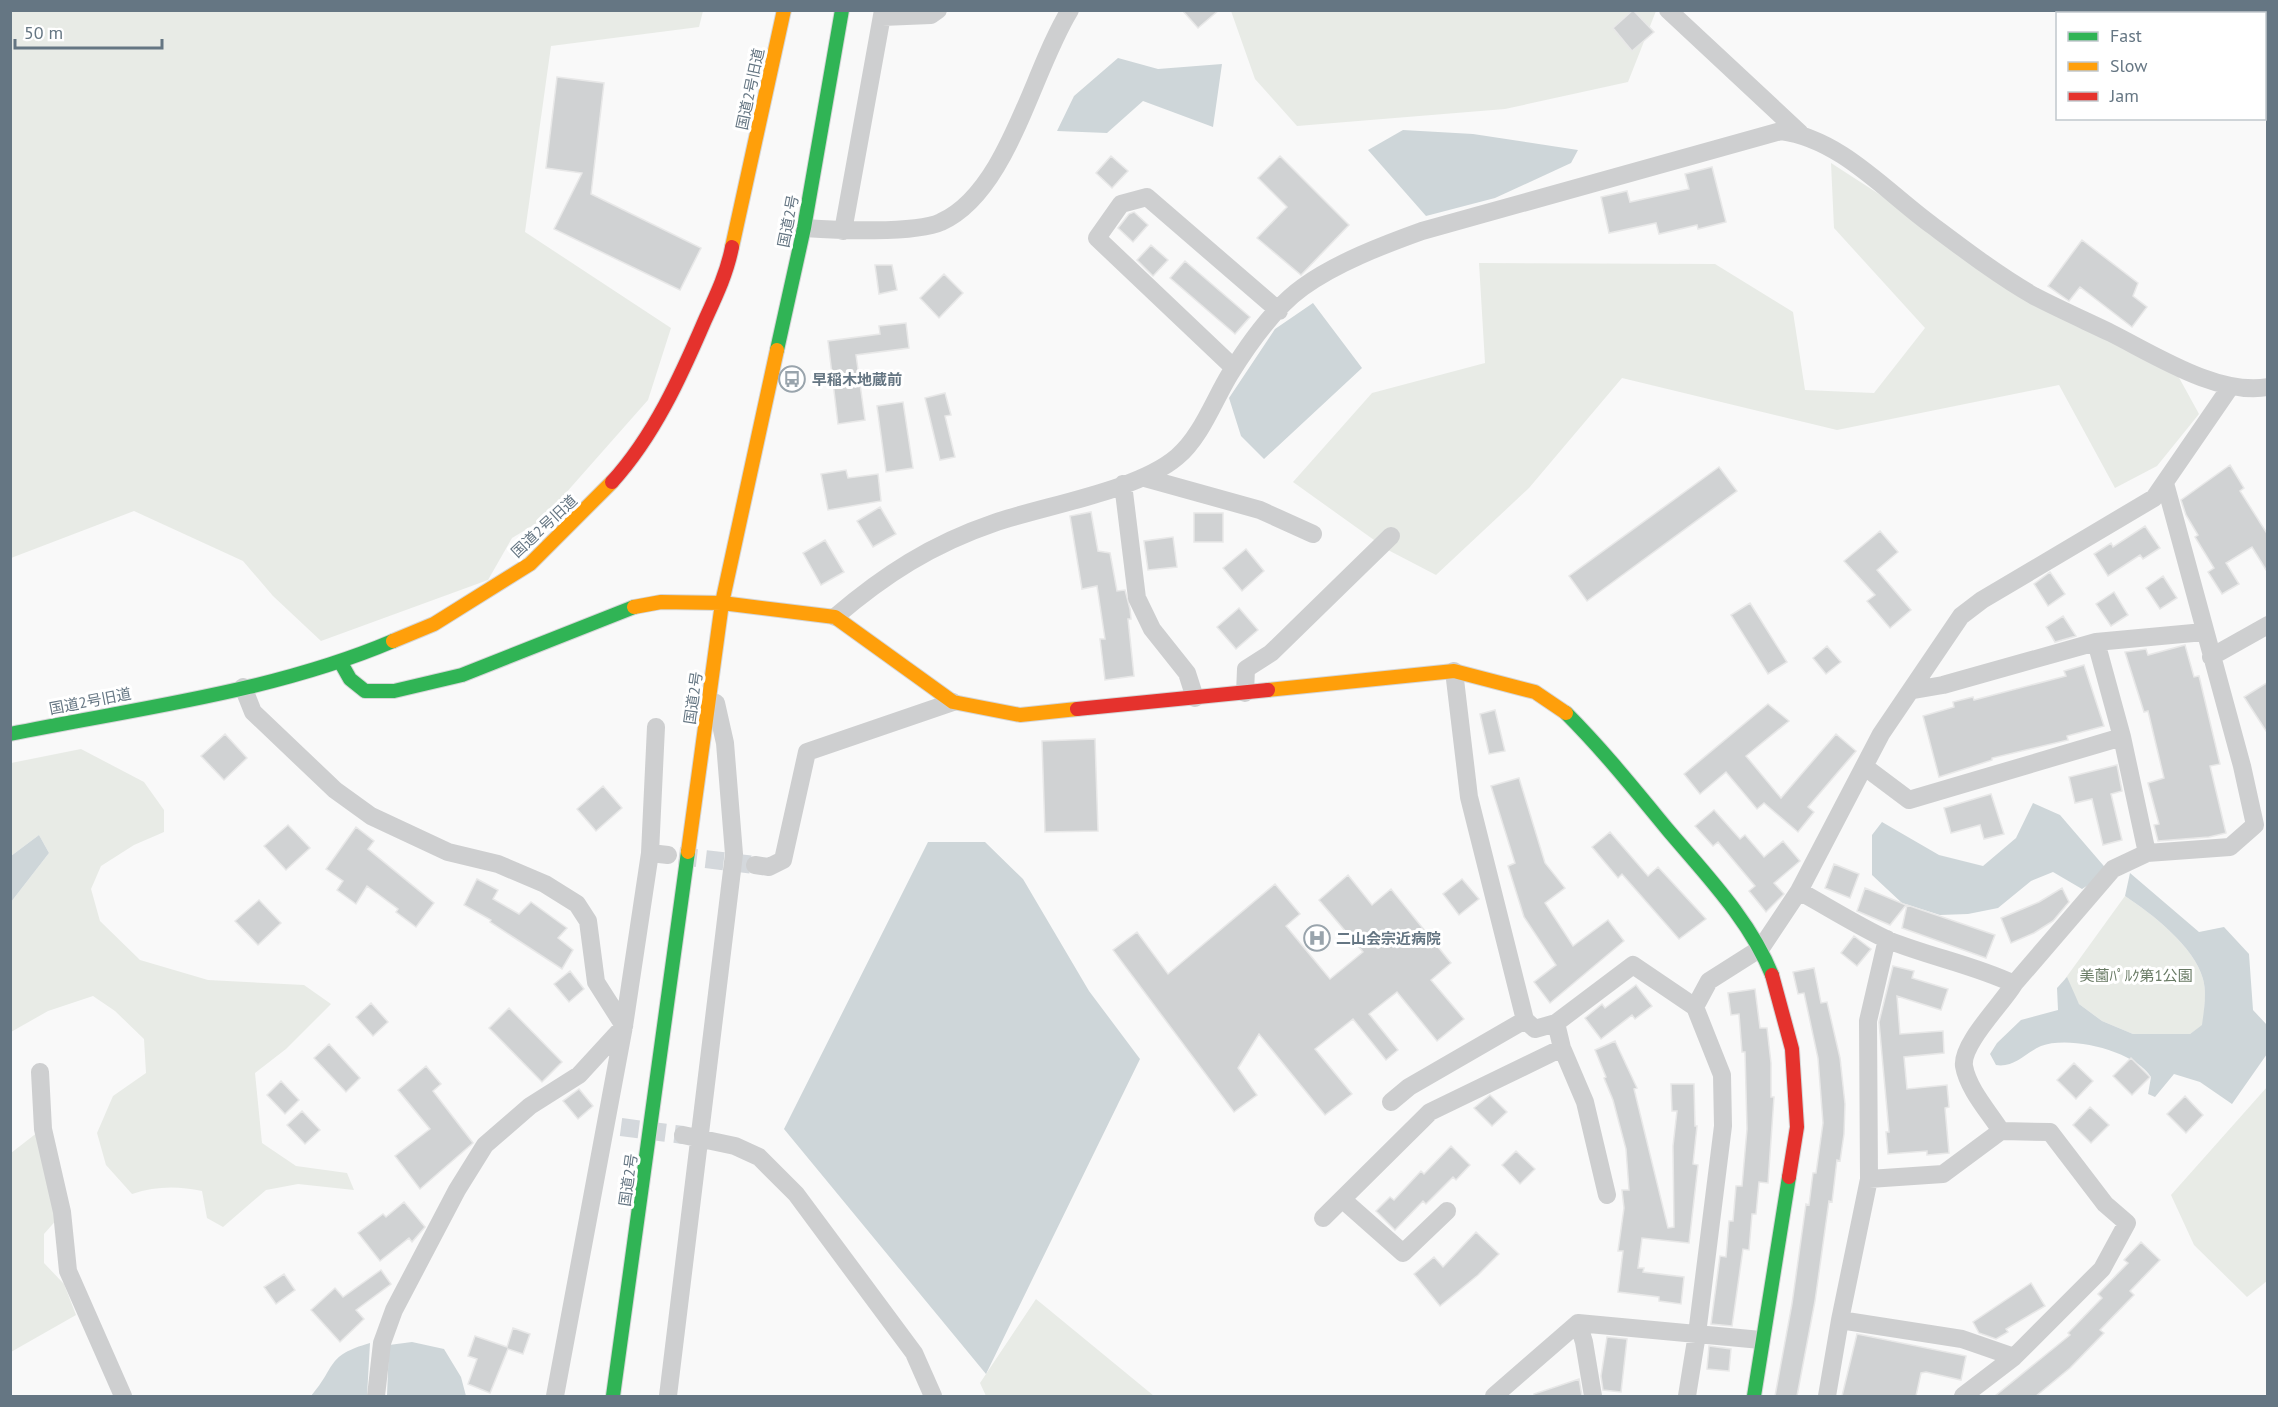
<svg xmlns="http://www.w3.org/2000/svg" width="2278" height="1407" font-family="'PT Sans','Noto Sans JP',sans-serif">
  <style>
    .green { fill: #e8ebe6 }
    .water { fill: #ced6d9 }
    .building { fill: #d0d2d3; stroke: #e8e8e8; stroke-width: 1.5 }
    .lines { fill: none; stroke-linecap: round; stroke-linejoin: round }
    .street-tunnel { stroke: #d4d8dc; stroke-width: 18; stroke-dasharray: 18 9; stroke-linecap: butt }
    .fast-casing { stroke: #d5d6d7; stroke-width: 16 }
    .slow-casing { stroke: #d5d6d7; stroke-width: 16 }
    .jam-casing { stroke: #d5d6d7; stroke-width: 16 }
    .street { stroke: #cecfd0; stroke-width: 18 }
    .fast { stroke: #30b455; stroke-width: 14 }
    .slow { stroke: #ff9f0a; stroke-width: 14 }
    .jam { stroke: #e5322d; stroke-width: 14 }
    .labels { text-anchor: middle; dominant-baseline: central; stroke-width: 6; stroke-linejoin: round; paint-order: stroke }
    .street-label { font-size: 15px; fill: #657683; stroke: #fff }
    .poi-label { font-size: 15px; font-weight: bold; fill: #657683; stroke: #fff; text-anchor: start }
    .park-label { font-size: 15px; fill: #687a64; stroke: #fff }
  </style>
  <rect width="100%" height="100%" fill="#f9f9f9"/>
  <path class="green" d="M11 11H703L699 27 551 46 525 232 671 328 648 400 542 520 512 538 488 580 321 641 273 596 243 561 134 511 11 558Z
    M1231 11H1656L1628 82 1505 109 1297 126 1255 79Z
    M1831 163 1978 258 2171 363 2199 414 2157 466 2115 488 2059 385 1837 430 1622 378 1529 488 1436 575 1388 550 1293 482 1372 393 1485 363 1479 263 1715 264 1793 312 1805 390 1874 393 1925 328 1834 228Z
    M81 749 144 782 164 810V832L134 845 101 866 91 889 100 921 140 960 208 980 304 985 331 1004 286 1049 255 1073 262 1143 296 1166 347 1173 354 1190 298 1184 266 1190 223 1227 207 1218 202 1191C178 1186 156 1186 132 1194L106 1165 97 1133 113 1096 146 1073 144 1039 115 1011 93 996 48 1011 11 1032V902L49 853 39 835 11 856V763Z
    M2125 896C2151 913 2195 947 2203 979 2207 994 2204 1009 2203 1025L2190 1034H2133L2102 1021 2079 1004 2065 979Z
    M2267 1087V1281L2247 1297 2194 1245 2171 1195Z
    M38 1132 59 1217 44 1234V1263L64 1284 76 1315 11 1352V1153Z
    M1036 1299 1154 1396H986L980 1383Z"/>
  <path class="water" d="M1118 58 1158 69 1222 64 1213 127 1143 101 1107 133 1057 131 1074 96Z
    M1403 130 1473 134 1578 150 1571 163 1495 198 1426 216 1368 150Z
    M1313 303 1362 368 1264 459 1241 436 1229 398 1275 329Z
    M2033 803 2060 815 2109 872 2082 889 2053 872 2031 881 1998 908 1968 914 1940 915 1902 903 1872 875V835L1882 822 1939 855 1983 866 2016 838Z
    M39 835 49 853 11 902V856Z
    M928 842H985L1023 879 1089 991 1140 1059 986 1374 784 1129Z
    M2130 873 2199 932 2224 927 2249 954 2253 1010 2267 1025V1054L2232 1104 2200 1082 2174 1074 2155 1097 2148 1094 2151 1077C2135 1051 2070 1035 2041 1046 2025 1053 2014 1068 1996 1065L1990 1054 1997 1043 2021 1020 2058 1010 2057 988 2067 977 2079 1004 2102 1021 2133 1034H2190L2202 1025C2204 1009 2207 994 2203 979 2195 947 2151 913 2125 896Z
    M412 1342 444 1349 461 1377 466 1396H387L389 1345Z
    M370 1343 367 1396H311C337 1366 325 1356 370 1343Z"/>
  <path class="building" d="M1182 10H1219L1198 28Z
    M1633 10 1654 32 1632 51 1613 28Z
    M557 77 604 83 591 194 701 248 680 290 554 229 582 173 546 168Z
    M1111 156 1128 171 1112 188 1096 173Z
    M1280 156 1349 225 1301 275 1257 238 1287 207 1258 178Z
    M1712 167 1726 222 1698 229 1697 225 1659 234 1656 223 1609 233 1601 197 1627 191 1630 202 1689 189 1685 174Z
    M1134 212 1148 225 1133 242 1118 228 1129 214Z
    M2082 240 2138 283 2133 296 2147 307 2132 327 2080 287 2069 301 2048 286Z
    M1151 245 1168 260 1153 276 1137 260Z
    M1185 261 1250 317 1235 334 1170 278Z
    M875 265H892L897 290 879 294Z
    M944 274 963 293 939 318 920 298Z
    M906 323 909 348 856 355 865 420 838 424 828 341 880 334 879 326Z
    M945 393 951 415 945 416 955 457 940 460 925 398Z
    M903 402 913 468 886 472 877 406Z
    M2230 465 2244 488 2240 491 2268 535V573L2252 547 2226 563 2239 584 2222 594 2208 572 2214 568 2195 537 2198 535 2186 515 2181 500Z
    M1719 467 1737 491 1587 601 1569 576Z
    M846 470 848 478 878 474 881 501 828 510 821 474Z
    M880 507 896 534 873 547 857 521Z
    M1091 512 1098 551 1110 553 1117 591 1125 590 1130 609 1131 619H1128L1134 676 1105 680 1100 639H1105L1097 586 1082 589 1070 516Z
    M1194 513H1223V542H1194Z
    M2145 526 2160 548 2143 559 2140 555 2108 576 2094 554 2111 543 2113 547Z
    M1880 531 1898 552 1877 570 1911 610 1890 628 1867 601 1875 595 1844 561Z
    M1173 537 1177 567 1148 570 1144 541Z
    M825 540 844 572 821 585 803 553Z
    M1246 549 1264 571 1242 591 1223 568Z
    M2050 572 2065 594 2048 606 2034 584Z
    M2163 576 2177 598 2160 609 2146 588Z
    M2114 592 2128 615 2111 626 2096 604Z
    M1750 603 1787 662 1768 674 1731 615Z
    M1239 608 1258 630 1236 649 1217 627Z
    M2063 616 2076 636 2055 642 2046 627Z
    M2185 645 2194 677 2199 676 2220 764 2210 766 2226 833 2209 837 2158 841 2154 825 2159 824 2148 783 2164 778 2148 711 2144 712 2125 652 2146 649 2148 655Z
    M1827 646 1841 662 1826 674 1813 658Z
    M2084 665 2104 726 2067 736 2068 740 1992 758V760L1939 777 1923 716 1954 707 1953 702 1973 697 1974 700 2066 676 2064 671Z
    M2268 682V734L2244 697Z
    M1768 704 1789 721 1746 756 1781 798 1836 734 1856 751 1808 807 1814 812 1798 832 1764 803 1757 809 1726 772 1700 794 1684 774Z
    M1495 710 1505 751 1489 754 1480 714Z
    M225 734 247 758 224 780 201 756Z
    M1095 739 1098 831 1045 832 1042 741Z
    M2117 765 2122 791 2111 794 2122 840 2103 845 2092 799 2075 803 2069 777Z
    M1519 778 1545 863 1565 888 1545 903 1573 946 1608 920 1624 941 1550 1003 1534 982 1556 965 1524 917 1508 866 1515 863 1491 786Z
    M603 786 622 808 596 831 577 809Z
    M1991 794 2004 834 1984 839 1980 825 1951 833 1944 808Z
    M1714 810 1740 839 1745 835 1764 857 1783 841 1800 861 1774 883 1784 894 1766 912 1749 891 1755 886 1718 842 1713 846 1695 826Z
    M288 825 310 848 286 870 264 846Z
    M356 827 374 841 368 849 434 903 416 927 396 912 398 909 367 886 356 904 337 890 343 881 326 869Z
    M1610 832 1648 876 1658 867 1706 919 1679 939 1622 874 1618 878 1592 847Z
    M1834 864 1859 874 1850 898 1825 888Z
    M1348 875 1372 905 1391 889 1451 963 1431 980 1464 1019 1437 1041 1397 992 1369 1014 1398 1050 1386 1060 1353 1019 1315 1049 1352 1094 1325 1115 1259 1034 1238 1068 1257 1095 1234 1112 1113 950 1137 932 1168 974 1275 884 1300 914 1286 926 1330 979 1363 952 1319 900Z
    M477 879 498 890 493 899 519 914 531 902 567 928 558 938 573 950 562 969 490 922 491 920 464 905Z
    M1462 879 1479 899 1459 915 1443 894Z
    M1865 888 1906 905 1890 925 1857 911Z
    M2062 888 2069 902 2053 921 2034 933 2011 943 2001 918 2039 902Z
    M259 900 281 923 258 945 235 921Z
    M1907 905 1995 935 1986 958 1902 928Z
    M1854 936 1871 949 1857 966 1841 953Z
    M1893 966 1914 971 1912 978 1948 989 1941 1010 1897 996 1900 1034 1943 1031 1944 1053 1904 1057 1907 1089 1947 1085 1949 1107 1945 1108 1949 1153 1927 1155V1151L1888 1154 1886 1132H1889L1879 1022Z
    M1814 968 1821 1003 1827 1002 1840 1058 1845 1104 1844 1134 1840 1161 1837 1160 1832 1202 1829 1201 1815 1301 1797 1396H1775L1792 1304 1806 1204 1809 1205 1813 1173H1816L1823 1123 1818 1058 1804 993 1798 994 1793 972Z
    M570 971 584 989 569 1002 554 984Z
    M1636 985 1652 1006 1635 1019 1632 1015 1601 1039 1585 1018 1602 1004 1605 1008Z
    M1755 989 1760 1028H1767L1771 1063V1097H1774L1768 1183 1759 1182 1756 1214H1752L1749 1250 1743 1249 1732 1326 1711 1324 1720 1256 1726 1257 1729 1221H1733L1736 1186H1742L1747 1129 1745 1052H1742L1739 1014 1731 1015 1728 993Z
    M371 1003 388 1022 373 1036 356 1017Z
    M509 1008 562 1062 542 1082 489 1028Z
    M1615 1041 1637 1088 1634 1089 1668 1228 1674 1227 1673 1146 1677 1111H1672L1671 1084H1694L1695 1126H1697L1693 1164 1698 1165 1689 1243 1642 1238 1638 1268H1644L1643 1272 1684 1277 1681 1304 1659 1301V1297L1618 1292 1623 1251H1618L1624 1208 1622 1190H1629L1626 1149 1613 1100 1604 1078 1606 1077 1595 1050Z
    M329 1044 360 1078 346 1092 314 1058Z
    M2131 1058 2150 1077 2132 1095 2113 1076Z
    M2074 1063 2093 1081 2076 1099 2057 1080Z
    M426 1066 441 1084 433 1091 473 1143 420 1189 395 1156 430 1129 398 1090Z
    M281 1081 299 1100 285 1114 267 1095Z
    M579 1089 593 1106 578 1119 563 1101Z
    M1490 1095 1507 1112 1492 1126 1474 1108Z
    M2185 1096 2203 1115 2186 1133 2167 1114Z
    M2090 1107 2109 1125 2091 1143 2073 1125Z
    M302 1111 320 1130 305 1144 287 1125Z
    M1451 1146 1470 1165 1456 1180 1453 1177 1426 1204 1423 1201 1395 1230 1376 1211 1390 1197 1394 1200 1421 1171 1424 1174Z
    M1516 1151 1535 1169 1520 1184 1502 1165Z
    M404 1202 425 1227 412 1242 409 1238 380 1261 358 1233 383 1214 386 1217Z
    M1476 1232 1499 1254 1478 1275 1440 1306 1414 1274 1434 1257 1443 1267Z
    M2141 1242 2160 1260 2130 1291 2134 1295 2100 1330 2104 1333 2070 1368 2036 1396H1995L2070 1335 2068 1333 2102 1298 2098 1294 2128 1263 2124 1260Z
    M381 1270 391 1284 356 1310 364 1319 340 1342 311 1310 335 1288 343 1297Z
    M284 1274 295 1290 276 1304 264 1287Z
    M2031 1283 2045 1306 2006 1329 2008 1332 1996 1339 1979 1333 1973 1322Z
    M513 1328 530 1334 523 1354 508 1349 490 1393 468 1384 477 1359 468 1356 475 1336 507 1347Z
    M1857 1334 1966 1356 1961 1380 1926 1372 1921 1373 1916 1396H1842Z
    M1607 1337 1627 1339 1621 1392 1603 1390 1601 1376Z
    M1709 1346 1731 1349 1729 1371 1707 1369Z
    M1579 1379 1582 1396H1534V1394Z"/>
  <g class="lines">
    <path class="street-tunnel" d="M679 856 755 865
      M621 1127 683 1135"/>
    <g class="fast-casing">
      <path id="fast" d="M777 350 804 228 842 10
        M341 663 350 679 365 691H394L462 675 634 607
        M1566 713C1603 750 1635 790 1668 830 1706 875 1750 920 1772 975
        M10 734C138 708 273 692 393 641
        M613 1396 688 852
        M1754 1396 1789 1177"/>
    </g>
    <g class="slow-casing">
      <path id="slow" d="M732 247 784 10
        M634 607 661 602 722 603 835 617 953 702 1020 715 1077 709
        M393 641 434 624 530 564 612 482
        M1268 690 1454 671 1535 692 1566 713
        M688 852 722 603 777 350"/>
    </g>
    <g class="jam-casing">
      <path id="jam" d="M612 482C654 436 681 376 705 320 716 296 727 273 732 247
        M1077 709 1268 690
        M1772 975 1792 1049 1797 1127 1789 1177"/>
    </g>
    <path class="street" d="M1668 10 1800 133
      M882 17 931 15 938 10
      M804 228C834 230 916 234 941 222 1008 192 1032 71 1070 10
      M843 231 883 10
      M1234 368 1097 238 1121 204 1147 197 1279 311
      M1145 478 1260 510 1313 534
      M1123 484 1137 598 1152 629 1187 673 1195 698
      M835 617C884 575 932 544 994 523 1046 505 1137 491 1177 457 1201 437 1214 400 1230 374 1248 345 1275 307 1303 287 1336 263 1383 245 1422 231L1781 131C1841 139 1886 192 1933 226 1965 250 1999 276 2034 296 2059 309 2086 321 2111 333 2155 355 2218 396 2268 387
      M2096 642 2122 737
      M2211 657 2268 625
      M1454 671 1469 797 1525 1020 1535 1029 1556 1023 1562 1048 1585 1102 1607 1195
      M243 687 253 712 335 790 371 816 448 852 498 864 545 884 577 904 588 921 596 982 624 1026 579 1075 530 1106 485 1145 457 1190 394 1310 382 1343 376 1396
      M1914 690 1943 685 2096 642 2204 632
      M1245 693 1246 669 1271 653 1391 536
      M1865 767 1909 800 2122 737 2147 853 2230 847 2255 825 2242 766 2165 483
      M650 853 656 727
      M755 865 769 867 783 860 807 752 953 702
      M1799 891C1828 907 1858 926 1888 940 1930 957 1974 965 2014 984 2002 1004 1961 1044 1964 1066 1968 1089 1989 1112 2001 1131L2050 1132 2105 1204 2127 1223 2102 1269 2014 1357 1963 1396
      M2014 984 2113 869 2147 853
      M1695 1007 1709 981 1761 948 1799 891 1881 734 1961 616 1982 600 2154 498 2231 386
      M1556 1023 1633 965 1695 1007 1722 1075 1723 1126 1697 1334 1687 1396
      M40 1072 43 1129 62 1212 68 1271 123 1396
      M1391 1102 1409 1087 1525 1020
      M683 1135 735 1146 759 1157 796 1194 914 1353 933 1396
      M1869 1179 1943 1174 2001 1131
      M1342 1199 1403 1253 1447 1211
      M1323 1218 1430 1112 1562 1048
      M1840 1320 1962 1339 2014 1357
      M1578 1323 1761 1340
      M1578 1323 1584 1342 1593 1396
      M555 1396 624 1026 650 853 668 855
      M668 1396 734 854 725 743 716 703
      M1494 1396 1578 1323
      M1827 1396 1840 1320 1869 1179 1868 1021 1887 939"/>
    <use href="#fast" class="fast"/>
    <use href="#slow" class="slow"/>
    <use href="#jam" class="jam"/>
  </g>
  <defs>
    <g id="bus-ring" transform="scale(1.35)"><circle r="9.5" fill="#fff" stroke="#99a4ac" stroke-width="1.5"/><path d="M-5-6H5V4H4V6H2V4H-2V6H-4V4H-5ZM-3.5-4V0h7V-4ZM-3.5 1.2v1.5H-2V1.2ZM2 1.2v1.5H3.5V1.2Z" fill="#99a4ac"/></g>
    <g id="hospital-ring" transform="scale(1.35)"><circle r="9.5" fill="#fff" stroke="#99a4ac" stroke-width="1.5"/><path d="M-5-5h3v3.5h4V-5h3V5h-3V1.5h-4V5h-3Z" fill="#99a4ac"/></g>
  </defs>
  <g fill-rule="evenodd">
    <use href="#bus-ring" x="792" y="379"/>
    <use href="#hospital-ring" x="1317" y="938"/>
  </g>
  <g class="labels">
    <g class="street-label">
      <text transform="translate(750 89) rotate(-78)">国道2号旧道</text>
      <text transform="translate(788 221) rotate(-79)">国道2号</text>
      <text transform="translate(544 526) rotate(-43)">国道2号旧道</text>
      <text transform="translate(693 698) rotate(-82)">国道2号</text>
      <text transform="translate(90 701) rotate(-11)">国道2号旧道</text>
      <text transform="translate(628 1180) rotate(-82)">国道2号</text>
    </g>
    <g class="poi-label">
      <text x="812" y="379">早稲木地蔵前</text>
      <text x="1336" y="938">二山会宗近病院</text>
    </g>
    <g class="park-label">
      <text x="2136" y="975">美薗ﾊﾟﾙｸ第1公園</text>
    </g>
  </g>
  <rect width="2278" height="1407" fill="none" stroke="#657683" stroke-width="24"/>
  <rect x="2056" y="12" width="210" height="108" fill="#ffffff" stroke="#c1c8cd" stroke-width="1.5"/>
  <rect x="2068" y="32" width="30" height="9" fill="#30b455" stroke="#c1c8cd" stroke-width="1.5"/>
  <text x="2110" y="42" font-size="18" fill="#657683">Fast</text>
  <rect x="2068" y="62" width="30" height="9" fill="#ff9f0a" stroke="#c1c8cd" stroke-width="1.5"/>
  <text x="2110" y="72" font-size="18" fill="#657683">Slow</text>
  <rect x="2068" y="92" width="30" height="9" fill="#e5322d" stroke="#c1c8cd" stroke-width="1.5"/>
  <text x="2110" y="102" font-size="18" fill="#657683">Jam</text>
  <path d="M15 39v9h147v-9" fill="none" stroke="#657683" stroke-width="3"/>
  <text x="24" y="39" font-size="18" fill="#657683" stroke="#ffffff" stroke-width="4.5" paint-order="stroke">50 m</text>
</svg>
